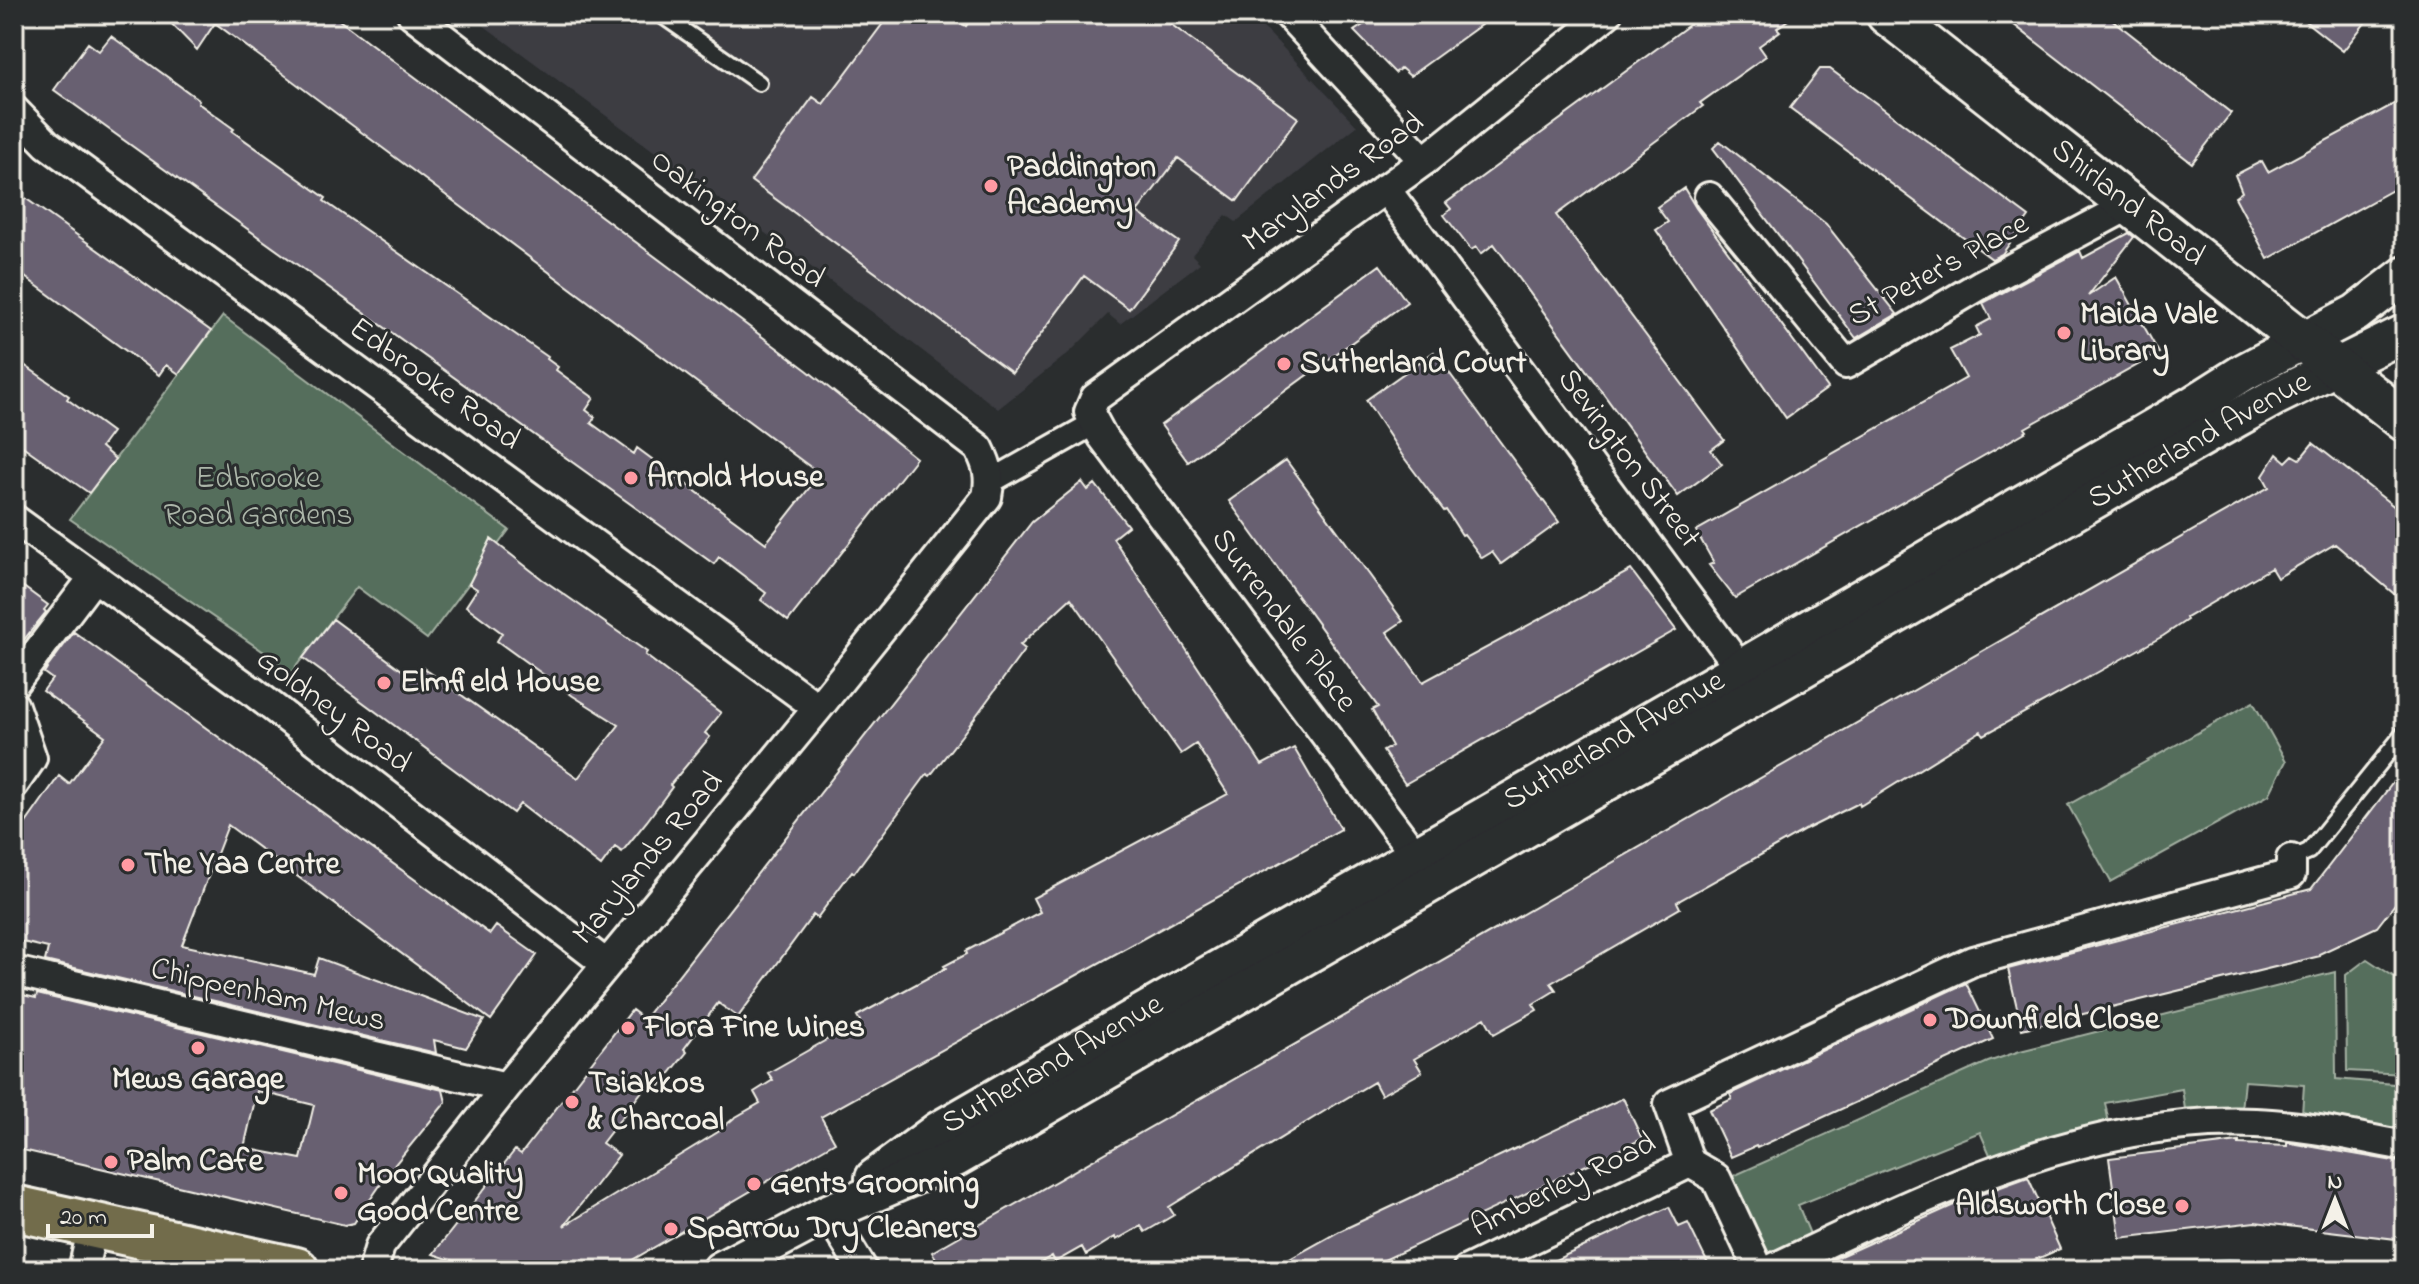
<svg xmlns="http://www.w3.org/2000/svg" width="2419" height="1284" font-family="'Indie Flower',sans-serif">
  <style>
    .built { fill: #3c3c42 }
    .green { fill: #546e5c; stroke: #a4b0a2; stroke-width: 2 }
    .water { fill: #4f6a74; stroke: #91a0a2; stroke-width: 2 }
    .building { fill: #676071; stroke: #f4f1e8; stroke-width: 2; fill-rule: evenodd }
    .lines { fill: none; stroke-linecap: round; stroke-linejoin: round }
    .service-casing { stroke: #f4f1e8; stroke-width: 20 }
    .pedestrian-casing { stroke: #f4f1e8; stroke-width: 28 }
    .minor-casing { stroke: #f4f1e8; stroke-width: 34 }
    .tertiary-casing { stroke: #f4f1e8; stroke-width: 42 }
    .secondary-casing { stroke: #f4f1e8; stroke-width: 46 }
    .primary-casing { stroke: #f4f1e8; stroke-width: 50 }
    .service { stroke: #2a2d2e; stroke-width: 14 }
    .pedestrian { stroke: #2a2d2e; stroke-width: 22 }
    .minor { stroke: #2a2d2e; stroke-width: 28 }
    .tertiary { stroke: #2a2d2e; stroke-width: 36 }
    .secondary { stroke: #2a2d2e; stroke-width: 40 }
    .primary { stroke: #726c4b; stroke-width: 44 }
    .poi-dot { fill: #ff9aa2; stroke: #2a2d2e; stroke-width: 3 }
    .labels { text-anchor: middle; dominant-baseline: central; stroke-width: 6; stroke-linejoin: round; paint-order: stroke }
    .poi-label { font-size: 32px; font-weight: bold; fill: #f4f1e8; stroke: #2a2d2e; text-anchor: start }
    .street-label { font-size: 32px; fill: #f4f1e8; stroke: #2a2d2e }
    .park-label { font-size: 32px; fill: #acb6a9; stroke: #2a2d2e }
  </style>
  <rect width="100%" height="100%" fill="#2a2d2e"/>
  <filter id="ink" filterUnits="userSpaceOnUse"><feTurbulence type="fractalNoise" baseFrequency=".0125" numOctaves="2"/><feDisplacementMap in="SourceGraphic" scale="16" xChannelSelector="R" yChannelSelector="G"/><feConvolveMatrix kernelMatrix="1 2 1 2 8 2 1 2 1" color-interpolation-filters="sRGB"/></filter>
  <g filter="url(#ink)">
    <path class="built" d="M468 14H1246L1268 32 1357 126 1236 222 1226 215 1192 255 1200 263 1120 324 1108 314 1070 352 998 409 872 312Z"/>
    <path class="green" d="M223 316 509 530 427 639 357 587 291 673 277 661 70 519Z
      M2253 702 2286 761 2269 795 2111 882 2068 805Z
      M2367 959 2405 984V1074L2347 1071 2346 975Z
      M2335 972 2336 1079 2405 1085V1134L2302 1114 2304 1085 2244 1081 2241 1110 2186 1116 2182 1089 2105 1103 2110 1128 2053 1139 1991 1157 1980 1132 1798 1205 1810 1234 1769 1254 1731 1177 1988 1062 2020 1051Z"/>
    <path class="water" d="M2228 1259 2302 1262 2367 1270H2118L2170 1262Z"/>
    <path class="building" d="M162 14H331L808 371 916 458 788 621 761 600 766 593 719 557 714 564 54 90 88 43 99 51 111 36 199 100 198 103 234 129 232 131 326 198 324 201 548 357 547 359 558 367 556 370 594 398 586 410 595 417 591 423 634 454 637 448 766 543 810 487 807 485 817 472 215 23 197 50Z
      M890 14H949L966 26 974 14H1157L1298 118 1237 201 1178 158 1137 212 1179 242 1129 309 1084 276 1012 373 751 181 813 97 823 104Z
      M1380 14H1496L1410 76 1401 68 1395 73 1354 31Z
      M1704 14H1796L1777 28 1780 31 1759 46 1766 56 1700 103 1703 106 1556 215 1724 440 1711 450 1722 464 1678 496 1494 244 1481 254 1476 247 1471 250 1444 215 1451 209 1446 203Z
      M2000 14H2105L2231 113 2192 163Z
      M2296 14H2372L2343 51Z
      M1820 69H1830L2029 217 2002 254 1992 259 1790 108Z
      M2405 98V183L2268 259 2235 197 2242 192 2235 175 2262 161 2268 172Z
      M1720 141 1826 224 1897 314 1856 338 1713 148Z
      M1684 188 1696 208 1828 388 1786 418 1656 230 1668 222 1657 207Z
      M14 190 211 331 179 374 166 365 159 375 14 269Z
      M2129 233 2134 237 2088 296 2116 277 2159 353 2025 428 2027 431 1735 598 1709 565 1714 563 1696 531 1966 378 1950 350 1980 335 1976 327 1991 319 1983 303 2080 251 2083 258Z
      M1380 265 1407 302 1188 462 1161 425Z
      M1434 352 1559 522 1501 564 1492 552 1482 558 1464 534 1462 535 1446 510 1444 511 1402 455 1366 400Z
      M14 358 69 396 67 399 112 432 101 447 115 459 89 493 14 440Z
      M2313 443 2405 515V603L2335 544 2277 578 2271 568 2186 618 2187 620 2163 636 2091 676 1984 735 1981 731 1860 806 1859 803 1805 830 1677 902 1680 908 1551 983 1556 990 1533 1004 1537 1010 1494 1034 1485 1018 1414 1059 1422 1072 1381 1095 1374 1082 1328 1109 1169 1207 1174 1215 1145 1232 1141 1226 1116 1240 1115 1237 1086 1255 1082 1247 1055 1262 1052 1256 1028 1270H943L932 1252 2269 487 2263 476 2277 454 2286 462 2293 455 2300 459Z
      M1286 460 1403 621 1387 632 1423 682 1631 570 1676 630 1405 784 1383 751 1392 746 1372 710 1378 707 1229 501Z
      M1082 482 1088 490 1095 484 1128 526 1113 538 1262 765 1294 748 1341 829 821 1117 835 1142 615 1270H481L433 1254 515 1150 521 1154 632 1010 644 1019 1032 522ZM1071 598 1181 754 1196 744 1228 794 1033 898 1040 912 966 951 967 954 944 966 946 968 857 1016 860 1021 768 1073 773 1080 754 1092 760 1103 734 1118 718 1132 564 1226 619 1155 602 1143 650 1081 659 1087 687 1052 684 1049 718 1003 738 1017 813 915 817 918 852 871 854 873 927 774 930 776 962 735 1025 649 1020 645Z
      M491 539 542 579 647 652 645 655 721 713 705 733 710 737 670 785 672 787 647 821 622 852 615 847 601 866 520 804 513 813 303 658 333 619 414 679 422 667 578 778 619 725 573 696 497 641 502 633 466 606 477 589 469 584Z
      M14 580 48 605 44 610 46 612 14 652Z
      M74 632 490 934 496 926 537 955 491 1020 228 825 182 945 314 974 319 958 484 1020 466 1048 434 1040 436 1053 45 961 48 948 14 940V840L59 776 69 784 105 736 43 691 52 679 44 673 47 668Z
      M2405 767V891L2377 927 2319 954 2320 956 2022 1029 2008 969 2311 889Z
      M1966 983 1993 1039 1757 1148 1756 1146 1731 1157 1709 1110 1732 1099 1730 1094Z
      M14 993 36 998 37 994 443 1090 446 1102 392 1168 354 1223 345 1225 14 1148ZM257 1091 314 1105 301 1159 244 1148Z
      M1623 1098 1642 1139 1363 1270H1270L1340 1231Z
      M2239 1142V1144L2287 1146V1143H2291L2405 1163V1240L2255 1222 2120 1238 2109 1158Z
      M2028 1177 2060 1249 2012 1270H1809L1965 1200Z
      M1669 1207 1679 1227 1688 1223 1711 1270H1534Z"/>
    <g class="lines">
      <g class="service-casing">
        <path id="service" d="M660 14 759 83
          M2291 859 2309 851 2405 732"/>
      </g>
      <g class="pedestrian-casing">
        <path id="pedestrian" d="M990 482 1093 424"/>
      </g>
      <g class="minor-casing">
        <path id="minor" d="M1288 14 1424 161
          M14 110 47 144 818 708
          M1385 188 1751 683
          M1709 197 1846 364 1982 284 2130 205
          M14 519 252 691 606 964
          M14 683 94 577
          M14 706 32 758 14 784
          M1426 874 1416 856 1102 436 1089 412 1095 398 1424 161 1607 14
          M14 971 506 1087
          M1690 1163 1669 1104 1973 961 2291 874V859
          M1690 1163 1716 1178 1759 1270
          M828 1213 863 1270
          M83 1270 93 1226
          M373 1270 380 1246 506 1087 818 708 987 497C991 477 988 466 979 448L412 14
          M1467 1270 1690 1163
          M1770 1270C1921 1198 2082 1116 2255 1123 2305 1125 2356 1137 2405 1146"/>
      </g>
      <g class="tertiary-casing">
        <g id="tertiary">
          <path id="s1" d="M874 1178 939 1130 1741 668 2192 405 2244 372 2356 313 2405 275"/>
          <path id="s2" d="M721 1270 828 1213 956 1158 2207 435 2275 397 2405 333"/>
        </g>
      </g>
      <g class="secondary-casing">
        <g id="secondary">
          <path id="s3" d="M1887 14 2405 421"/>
        </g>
      </g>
      <g class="primary-casing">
        <path id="primary" d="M14 1208 296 1270"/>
      </g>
      <use href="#service" class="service"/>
      <use href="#pedestrian" class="pedestrian"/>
      <use href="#minor" class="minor"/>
      <use href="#tertiary" class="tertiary"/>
      <use href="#secondary" class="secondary"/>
      <use href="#primary" class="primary"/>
    </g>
  </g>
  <g class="poi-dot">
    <circle cx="991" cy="186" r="8"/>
    <circle cx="2064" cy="333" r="8"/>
    <circle cx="1284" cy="364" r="8"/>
    <circle cx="631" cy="478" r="8"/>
    <circle cx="384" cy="683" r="8"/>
    <circle cx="128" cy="865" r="8"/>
    <circle cx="1930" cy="1020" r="8"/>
    <circle cx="628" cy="1028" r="8"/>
    <circle cx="198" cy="1048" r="8"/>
    <circle cx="572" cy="1102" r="8"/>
    <circle cx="111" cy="1162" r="8"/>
    <circle cx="754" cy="1184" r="8"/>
    <circle cx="341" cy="1193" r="8"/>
    <circle cx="2182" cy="1206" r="8"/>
    <circle cx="671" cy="1229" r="8"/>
  </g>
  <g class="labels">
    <g class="poi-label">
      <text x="1007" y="168">Paddington<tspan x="1007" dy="37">Academy</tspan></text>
      <text x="2080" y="315">Maida Vale<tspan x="2080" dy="37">Library</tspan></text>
      <text x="1300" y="364">Sutherland Court</text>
      <text x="647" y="478">Arnold House</text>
      <text x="400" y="683">Elmfield House</text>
      <text x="144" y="865">The Yaa Centre</text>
      <text x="1946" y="1020">Downfield Close</text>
      <text x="644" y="1028">Flora Fine Wines</text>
      <text x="198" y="1080" text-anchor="middle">Mews Garage</text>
      <text x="588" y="1084">Tsiakkos<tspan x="588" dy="37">&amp; Charcoal</tspan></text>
      <text x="127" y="1162">Palm Cafe</text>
      <text x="357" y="1175">Moor Quality<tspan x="357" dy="37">Good Centre</tspan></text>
      <text x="770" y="1184">Gents Grooming</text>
      <text x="2166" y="1206" text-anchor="end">Aldsworth Close</text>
      <text x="687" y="1229">Sparrow Dry Cleaners</text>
    </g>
    <g class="street-label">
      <text transform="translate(1334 183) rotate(-36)">Marylands Road</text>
      <text stroke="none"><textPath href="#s3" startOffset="306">Shirland Road</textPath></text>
      <text transform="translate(737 220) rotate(37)">Oakington Road</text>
      <text transform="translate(1939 271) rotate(-29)">St Peter's Place</text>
      <text transform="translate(434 385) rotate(36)">Edbrooke Road</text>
      <text stroke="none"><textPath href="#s2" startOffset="1696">Sutherland Avenue</textPath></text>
      <text transform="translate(1628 459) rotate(53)">Sevington Street</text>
      <text transform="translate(1283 621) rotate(53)">Surrendale Place</text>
      <text transform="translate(333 712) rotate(37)">Goldney Road</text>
      <text stroke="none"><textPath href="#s1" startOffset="860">Sutherland Avenue</textPath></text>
      <text transform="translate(649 859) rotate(-50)">Marylands Road</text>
      <text transform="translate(268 996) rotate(13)">Chippenham Mews</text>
      <text stroke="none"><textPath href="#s1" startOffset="212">Sutherland Avenue</textPath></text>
      <text transform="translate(1564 1186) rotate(-26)">Amberley Road</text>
    </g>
    <g class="park-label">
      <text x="258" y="479">Edbrooke<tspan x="258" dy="37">Road Gardens</tspan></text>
    </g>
  </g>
  <rect width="2419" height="1284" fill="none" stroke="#2a2d2e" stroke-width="48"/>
  <rect x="24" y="24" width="2371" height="1236" fill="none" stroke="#f4f1e8" stroke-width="3" filter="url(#ink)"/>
  <g transform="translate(2335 1200)" stroke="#2a2d2e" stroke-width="6" paint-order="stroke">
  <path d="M0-6L14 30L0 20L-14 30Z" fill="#f4f1e8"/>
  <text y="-12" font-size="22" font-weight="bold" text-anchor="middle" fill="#f4f1e8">N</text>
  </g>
  <path d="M48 1224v12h104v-12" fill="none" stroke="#f4f1e8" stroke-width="4"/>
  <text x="60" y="1224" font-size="24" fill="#f4f1e8" stroke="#2a2d2e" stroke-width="6" paint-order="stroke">20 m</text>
</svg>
